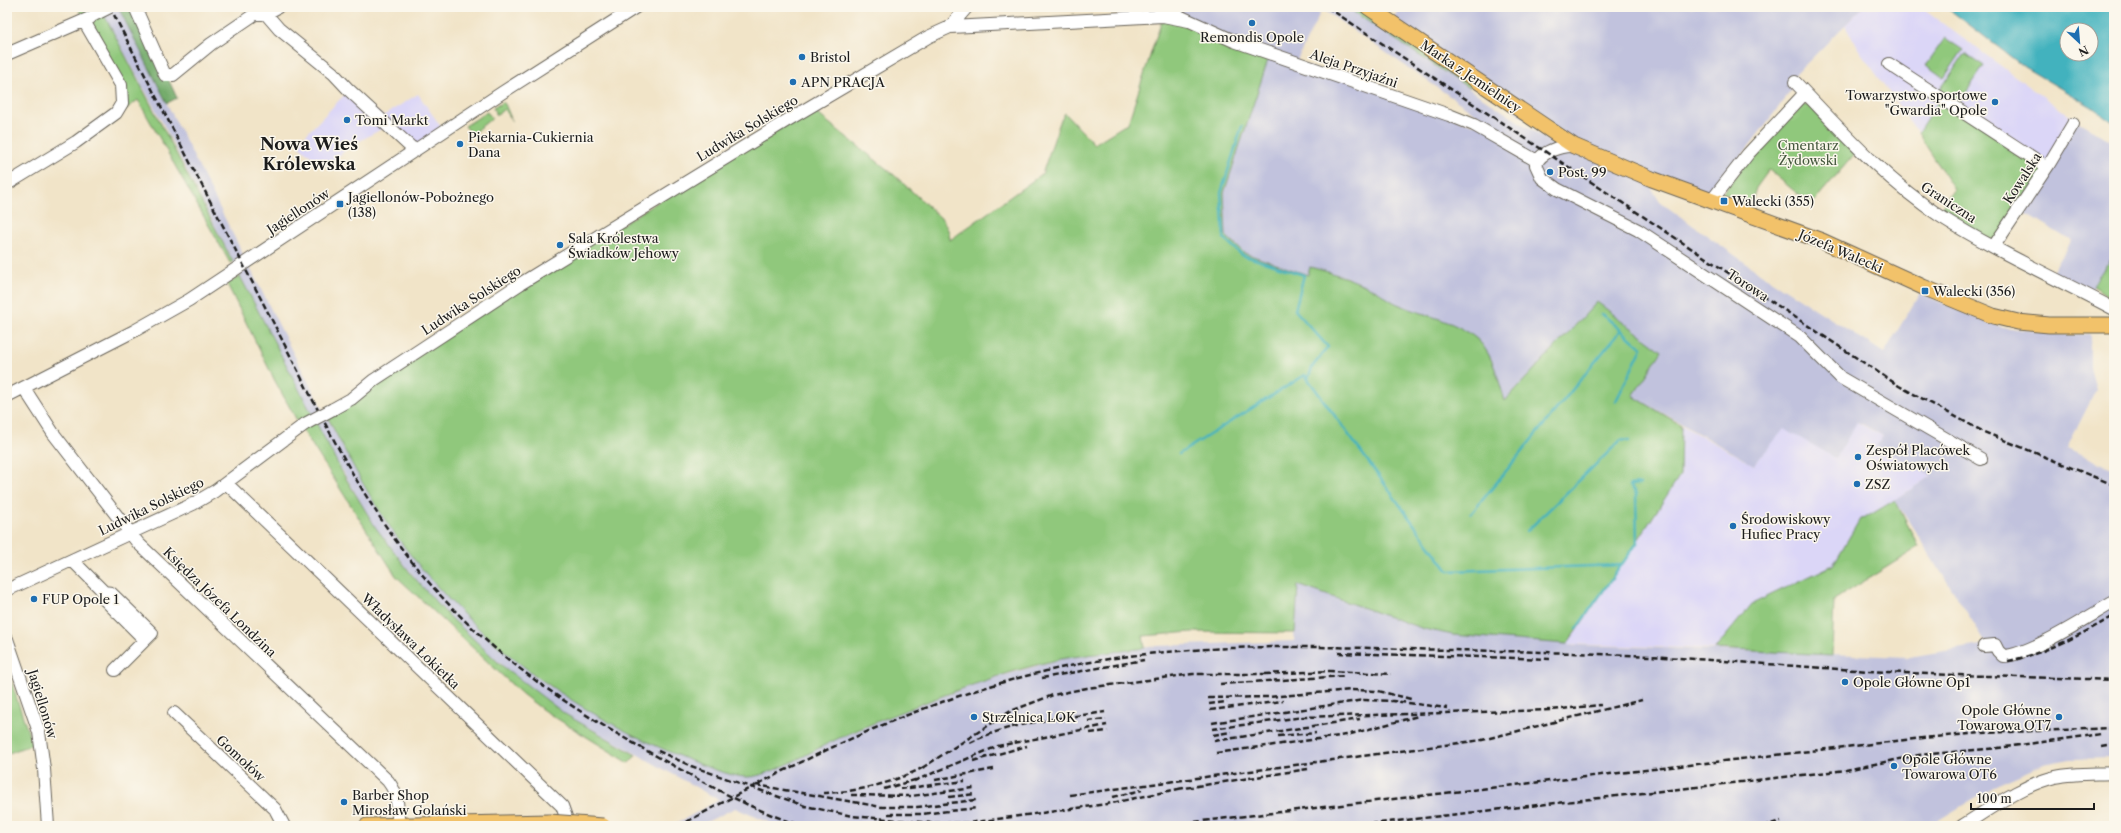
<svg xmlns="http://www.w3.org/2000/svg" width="2121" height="833" font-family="'Libre Caslon Text',serif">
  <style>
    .built { fill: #dbd6f7 }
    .industrial { fill: #c1c2dd; fill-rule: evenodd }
    .green { fill: #90c87c; stroke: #56724c }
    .forest { fill: #74ac6c; stroke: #486444 }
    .water { fill: #43b2be; stroke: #30676d; fill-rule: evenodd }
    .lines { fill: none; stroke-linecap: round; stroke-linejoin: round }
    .stream { stroke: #43b2be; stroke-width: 2.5 }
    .minor-casing { stroke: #676258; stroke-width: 14 }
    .major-casing { stroke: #676258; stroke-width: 17 }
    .minor { stroke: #fff; stroke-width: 12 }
    .major { stroke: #f2c26a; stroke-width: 15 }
    .rail { stroke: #1c1c1c; stroke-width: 2.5; stroke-dasharray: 6 3; stroke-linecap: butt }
    .minor-bridge-casing { stroke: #676258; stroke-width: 14; stroke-linecap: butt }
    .major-bridge-casing { stroke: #676258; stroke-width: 17; stroke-linecap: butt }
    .minor-bridge { stroke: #fff; stroke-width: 12 }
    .major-bridge { stroke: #f2c26a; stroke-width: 15 }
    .poi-dot { fill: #1f6fb2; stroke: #fbf7ec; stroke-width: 1.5 }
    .labels { text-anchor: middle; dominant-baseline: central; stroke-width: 3; stroke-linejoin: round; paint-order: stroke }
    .poi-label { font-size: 13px; fill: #1c1c1c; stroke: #fbf7ec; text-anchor: start }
    .street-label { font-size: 13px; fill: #1c1c1c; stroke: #fbf7ec }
    .park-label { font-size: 13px; fill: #45583e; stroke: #fbf7ec }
    .district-label { font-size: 17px; font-weight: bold; fill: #1c1c1c; stroke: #fbf7ec }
  </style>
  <rect width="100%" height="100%" fill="#fbf7ec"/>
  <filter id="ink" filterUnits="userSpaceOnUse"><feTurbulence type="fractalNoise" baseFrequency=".025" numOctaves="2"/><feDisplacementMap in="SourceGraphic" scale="8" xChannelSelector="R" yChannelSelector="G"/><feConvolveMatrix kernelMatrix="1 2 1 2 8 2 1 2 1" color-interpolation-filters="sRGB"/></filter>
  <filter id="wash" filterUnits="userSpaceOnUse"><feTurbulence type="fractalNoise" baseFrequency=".012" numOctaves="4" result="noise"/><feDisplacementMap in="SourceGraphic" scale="16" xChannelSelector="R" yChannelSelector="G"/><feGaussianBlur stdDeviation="0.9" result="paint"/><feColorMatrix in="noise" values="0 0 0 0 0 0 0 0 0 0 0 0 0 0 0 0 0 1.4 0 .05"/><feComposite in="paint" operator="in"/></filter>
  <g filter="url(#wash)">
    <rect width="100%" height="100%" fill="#f1e4c8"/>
    <path class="built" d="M1863 7H1920L2074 119 2047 167 1941 98 1918 133 1857 47 1845 25Z
      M349 90 383 116 418 94 444 131 415 151 383 128 349 147 331 163 326 165 320 164 297 144Z
      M1857 422 1883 436 1876 446 1931 476 1895 500 1865 518 1860 519 1833 565 1752 604 1715 649 1567 644 1680 475 1681 425 1754 465 1784 428Z"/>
    <path class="industrial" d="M100 7H118L291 349 345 452 380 511 421 568 534 675 552 688 623 730 648 742 707 766 748 777 764 773 797 759 833 741 904 711 984 681 1061 659 1157 646 1294 641 1297 585 1424 629 1453 635 1578 645 1909 657 1987 644 1895 500 1931 476 1876 446 1883 436 1864 425 1857 422 1836 458 1784 429 1754 465 1633 396 1662 351 1597 302 1505 401 1491 358 1466 332 1454 325 1398 305 1374 290 1346 277 1311 267 1308 275 1244 253 1226 236 1224 193 1229 174 1166 7H1346L1554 145 1563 146 1391 22 1400 7H1863L1797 73 1788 84 1793 88 1709 199 1652 179V189L1660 202 1761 274 1884 353 1920 293 1978 319 2003 327 2064 335 2090 334V368L2096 390 2067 448 2114 469V758L2070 759 2044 764 1996 785 1929 826H777L735 808 698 826H672L719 800 565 714 523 683 467 634 428 594 376 528 325 441 162 122ZM1322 9 1479 116 1474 125 1296 62Z
      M2077 121 2114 142V254L2087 295 2049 276 2071 241 2019 209Z"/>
    <path class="green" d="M78 7H100L233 262 230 263 138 100 126 109 121 106 123 98Z
      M1346 7H1368L1475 78 1469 88Z
      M1165 10 1270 54 1224 193 1226 236 1244 253 1308 275 1310 267C1332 273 1354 279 1374 290 1383 294 1391 302 1400 305 1425 316 1458 321 1478 340 1494 356 1498 380 1505 401L1597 302 1662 351 1633 396 1681 425 1680 475 1622 565 1567 644 1453 635 1424 629 1298 585 1295 633 1192 632 1143 636 1145 648C1117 652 1088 654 1061 659 1002 672 941 696 886 718 867 726 849 733 831 742 810 752 771 776 748 777 730 778 681 757 663 749 564 705 476 639 409 553 376 511 351 463 327 416L374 380 809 107 893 174 943 220 949 232 950 240 1042 174 1060 122 1065 113 1094 144 1128 123Z
      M1945 38 1963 50 1944 78 1926 65Z
      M1965 53 1984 66 1959 103 1940 90Z
      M1941 97 2047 167 1994 246 1937 213 1954 189 1918 133Z
      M503 102 505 104 512 121 504 109 497 115 493 108Z
      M1803 105 1814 106 1858 150 1811 205 1769 170 1756 188 1750 207 1727 194 1720 196 1752 156Z
      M487 112 492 118 472 134 465 126Z
      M2114 254V299L2092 286Z
      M240 276 342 472 376 528 412 575 444 611 500 664 565 714 636 755 629 763 543 710 522 694 396 576 300 426 275 381 227 284Z
      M1895 500 1919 547 1834 600 1832 655 1715 649 1752 604 1833 565 1860 519 1865 518Z
      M7 669 32 744 7 754Z"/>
    <path class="forest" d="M118 7H135L177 98 167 103Z"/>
    <path class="water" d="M1946 7H2114V123L2092 107 2024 67ZM2067 30H2091V54H2067Z"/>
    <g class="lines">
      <path class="stream" d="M1242 126 1221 193 1224 238 1242 255 1304 275 1295 310 1328 347 1313 366 1308 378
        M1602 314 1642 348 1616 401
        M1179 454 1305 375 1448 571 1622 565
        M1471 514 1621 330
        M1527 531 1621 440 1629 441
        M1576 629 1637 543 1636 494 1630 485 1640 484"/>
    </g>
  </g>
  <g filter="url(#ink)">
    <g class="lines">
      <g class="minor-casing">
        <path id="minor" d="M135 7 165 75H173L211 44 255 14H265L278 7
          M260 7 279 29 333 73 349 90 415 151
          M1159 7 1234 41 1449 115 1474 125 1537 161
          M950 27 967 7
          M7 54 90 18
          M1889 64 2047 167
          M1795 82C1840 129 1885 180 1940 216 1995 251 2056 278 2114 309
          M1574 146C1562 145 1539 152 1536 165L1542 178 1557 189 1638 230 1800 337 1841 378 1981 459
          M7 184 76 142 116 113 122 103 121 85 84 21
          M1712 200 1748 154 1805 93
          M1994 246 2049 164 2073 124
          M24 388 53 433 138 543 388 781C399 795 398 809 398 825
          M7 396 134 331 189 300 503 92 636 7
          M333 409 351 399 374 380 520 284 786 121 928 37 950 27 971 26 1163 16 1189 21
          M226 483 562 806 566 817 564 826
          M72 560 104 592 111 593 152 633 115 670
          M7 590 193 504 215 491 305 424
          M104 592V599L145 640
          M7 639 39 732 44 769 48 826
          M1984 646 1995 645 1998 651 2003 656C2029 656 2089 616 2114 602
          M174 713 275 809 284 826
          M1962 826C1991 808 2022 785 2055 777 2074 773 2095 774 2114 773"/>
      </g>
      <g class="major-casing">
        <path id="major" d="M1368 7 1574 146 1652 179 1822 241 1923 287 1993 316 2018 322 2049 325H2114
          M367 826 549 822"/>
      </g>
      <use href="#minor" class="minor"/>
      <use href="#major" class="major"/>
      <path class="rail" d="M110 7C164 113 219 218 274 324 321 415 364 509 432 586 498 661 571 709 658 757 705 783 752 811 804 826
        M1327 7 1899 386 1984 432 2114 485
        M1338 653 1550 659
        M2008 661C2047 653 2080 635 2114 616
        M1265 674 1330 671 1391 674
        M1042 678 1144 660
        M1220 684 1345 676
        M1208 698 1269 697 1351 690 1378 691 1411 699
        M1209 704 1227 702
        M1210 710 1283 701
        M1088 721 1106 719
        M1212 723 1364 700 1393 701 1447 708
        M1212 729 1303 717 1551 710 1601 705
        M1090 733 1108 731
        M1213 735 1231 732
        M1278 736 1316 733
        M1214 741 1360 719
        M970 743C1011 721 1060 719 1105 712
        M2102 747 2114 745
        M658 751 691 766 805 806 852 816 931 823H968L1107 804 1183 788
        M1216 753 1347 735 1418 716
        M973 761 1027 746
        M922 768 1011 711 1053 695 1087 688 1193 674H1270
        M935 780 994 769
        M914 781 998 746 1107 725
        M756 785 882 807H917L976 800
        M884 789 918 779
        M900 789 965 781
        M1178 789 1308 769
        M823 793C860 792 893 783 926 766
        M851 795 911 796 974 788
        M1070 795 1482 740 1642 700
        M949 797 975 794
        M1113 797 1142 790
        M888 814H921L977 808
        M679 826C800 760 924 697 1060 668 1188 640 1320 647 1450 650 1516 651 1583 653 1649 656 1728 661 1806 667 1885 672 1961 676 2038 677 2114 680
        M1159 826 1923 738 1981 733 2114 728
        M1353 826 1846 770 1919 755 1998 748 2101 734
        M1763 826 1781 821"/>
      <g class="minor-bridge-casing">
        <path id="minor-bridge" d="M94 15 110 7
          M305 424 333 409"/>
      </g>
      <g class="major-bridge-casing">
        <path id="major-bridge" d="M549 822 603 826"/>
      </g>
      <use href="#minor-bridge" class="minor-bridge"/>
      <use href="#major-bridge" class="major-bridge"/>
    </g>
  </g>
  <g class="poi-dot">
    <circle cx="1252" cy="23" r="4"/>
    <circle cx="802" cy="57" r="4"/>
    <circle cx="793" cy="82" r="4"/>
    <circle cx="1995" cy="102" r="4"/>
    <circle cx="347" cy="120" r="4"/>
    <circle cx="460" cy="144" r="4"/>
    <circle cx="1550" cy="172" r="4"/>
    <rect x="1720" y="197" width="8" height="8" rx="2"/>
    <rect x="336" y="200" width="8" height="8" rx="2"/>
    <circle cx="560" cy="245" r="4"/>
    <rect x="1921" y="287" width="8" height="8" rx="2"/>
    <circle cx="1858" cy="457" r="4"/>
    <circle cx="1857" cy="484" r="4"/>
    <circle cx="1733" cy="526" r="4"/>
    <circle cx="34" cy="599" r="4"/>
    <circle cx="1845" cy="682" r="4"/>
    <circle cx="974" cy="717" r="4"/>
    <circle cx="2059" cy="717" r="4"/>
    <circle cx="1894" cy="766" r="4"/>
    <circle cx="344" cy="802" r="4"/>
  </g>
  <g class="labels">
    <g class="poi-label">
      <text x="1252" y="37" text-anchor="middle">Remondis Opole</text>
      <text x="810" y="57">Bristol</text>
      <text x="801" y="82">APN PRACJA</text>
      <text x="1987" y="95" text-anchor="end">Towarzystwo sportowe<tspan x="1987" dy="15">"Gwardia" Opole</tspan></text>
      <text x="355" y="120">Tomi Markt</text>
      <text x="468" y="137">Piekarnia-Cukiernia<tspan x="468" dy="15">Dana</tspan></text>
      <text x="1558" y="172">Post. 99</text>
      <text x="348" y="197">Jagiellonów-Pobożnego<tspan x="348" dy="15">(138)</tspan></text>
      <text x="1732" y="201">Walecki (355)</text>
      <text x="568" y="238">Sala Królestwa<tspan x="568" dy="15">Świadków Jehowy</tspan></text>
      <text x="1933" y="291">Walecki (356)</text>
      <text x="1866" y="450">Zespół Placówek<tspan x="1866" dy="15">Oświatowych</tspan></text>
      <text x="1865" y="484">ZSZ</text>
      <text x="1741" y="519">Środowiskowy<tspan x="1741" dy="15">Hufiec Pracy</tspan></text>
      <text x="42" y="599">FUP Opole 1</text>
      <text x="1853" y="682">Opole Główne Op1</text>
      <text x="2051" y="710" text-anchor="end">Opole Główne<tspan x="2051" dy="15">Towarowa OT7</tspan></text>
      <text x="982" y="717">Strzelnica LOK</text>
      <text x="1902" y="759">Opole Główne<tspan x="1902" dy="15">Towarowa OT6</tspan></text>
      <text x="352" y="795">Barber Shop<tspan x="352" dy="15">Mirosław Golański</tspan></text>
    </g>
    <g class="street-label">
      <text transform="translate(1354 68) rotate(19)">Aleja Przyjaźni</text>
      <text transform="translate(1471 76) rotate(34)">Marka z Jemielnicy</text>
      <text transform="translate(747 128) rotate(-31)">Ludwika Solskiego</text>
      <text transform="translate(2022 178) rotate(-57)">Kowalska</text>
      <text transform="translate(1949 202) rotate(33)">Graniczna</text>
      <text transform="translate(298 211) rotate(-33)">Jagiellonów</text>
      <text transform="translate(1841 251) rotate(23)">Józefa Walecki</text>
      <text transform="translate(1748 285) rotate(33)">Torowa</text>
      <text transform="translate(471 300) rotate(-33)">Ludwika Solskiego</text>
      <text transform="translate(151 506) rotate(-26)">Ludwika Solskiego</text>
      <text transform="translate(220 602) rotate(44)">Księdza Józefa Londzina</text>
      <text transform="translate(411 641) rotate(44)">Władysława Łokietka</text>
      <text transform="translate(43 704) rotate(73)">Jagiellonów</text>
      <text transform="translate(241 758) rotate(43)">Gomołów</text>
    </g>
    <g class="park-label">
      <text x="1808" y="145">Cmentarz<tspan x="1808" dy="15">Żydowski</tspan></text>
    </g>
    <g class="district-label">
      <text x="309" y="144">Nowa Wieś<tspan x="309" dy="20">Królewska</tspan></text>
    </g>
  </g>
  <rect width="2121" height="833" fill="none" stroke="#fbf7ec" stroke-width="24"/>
  <g transform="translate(2079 42) rotate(154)"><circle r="19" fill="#fbf7ec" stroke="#a29f99"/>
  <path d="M0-3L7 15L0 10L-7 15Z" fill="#1f6fb2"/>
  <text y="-6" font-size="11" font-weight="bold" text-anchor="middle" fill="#1c1c1c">N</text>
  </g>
  <path d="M1971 803v6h123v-6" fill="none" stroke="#1c1c1c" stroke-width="2"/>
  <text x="1977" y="803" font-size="12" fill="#1c1c1c" stroke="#fbf7ec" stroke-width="3" paint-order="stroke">100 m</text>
</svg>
